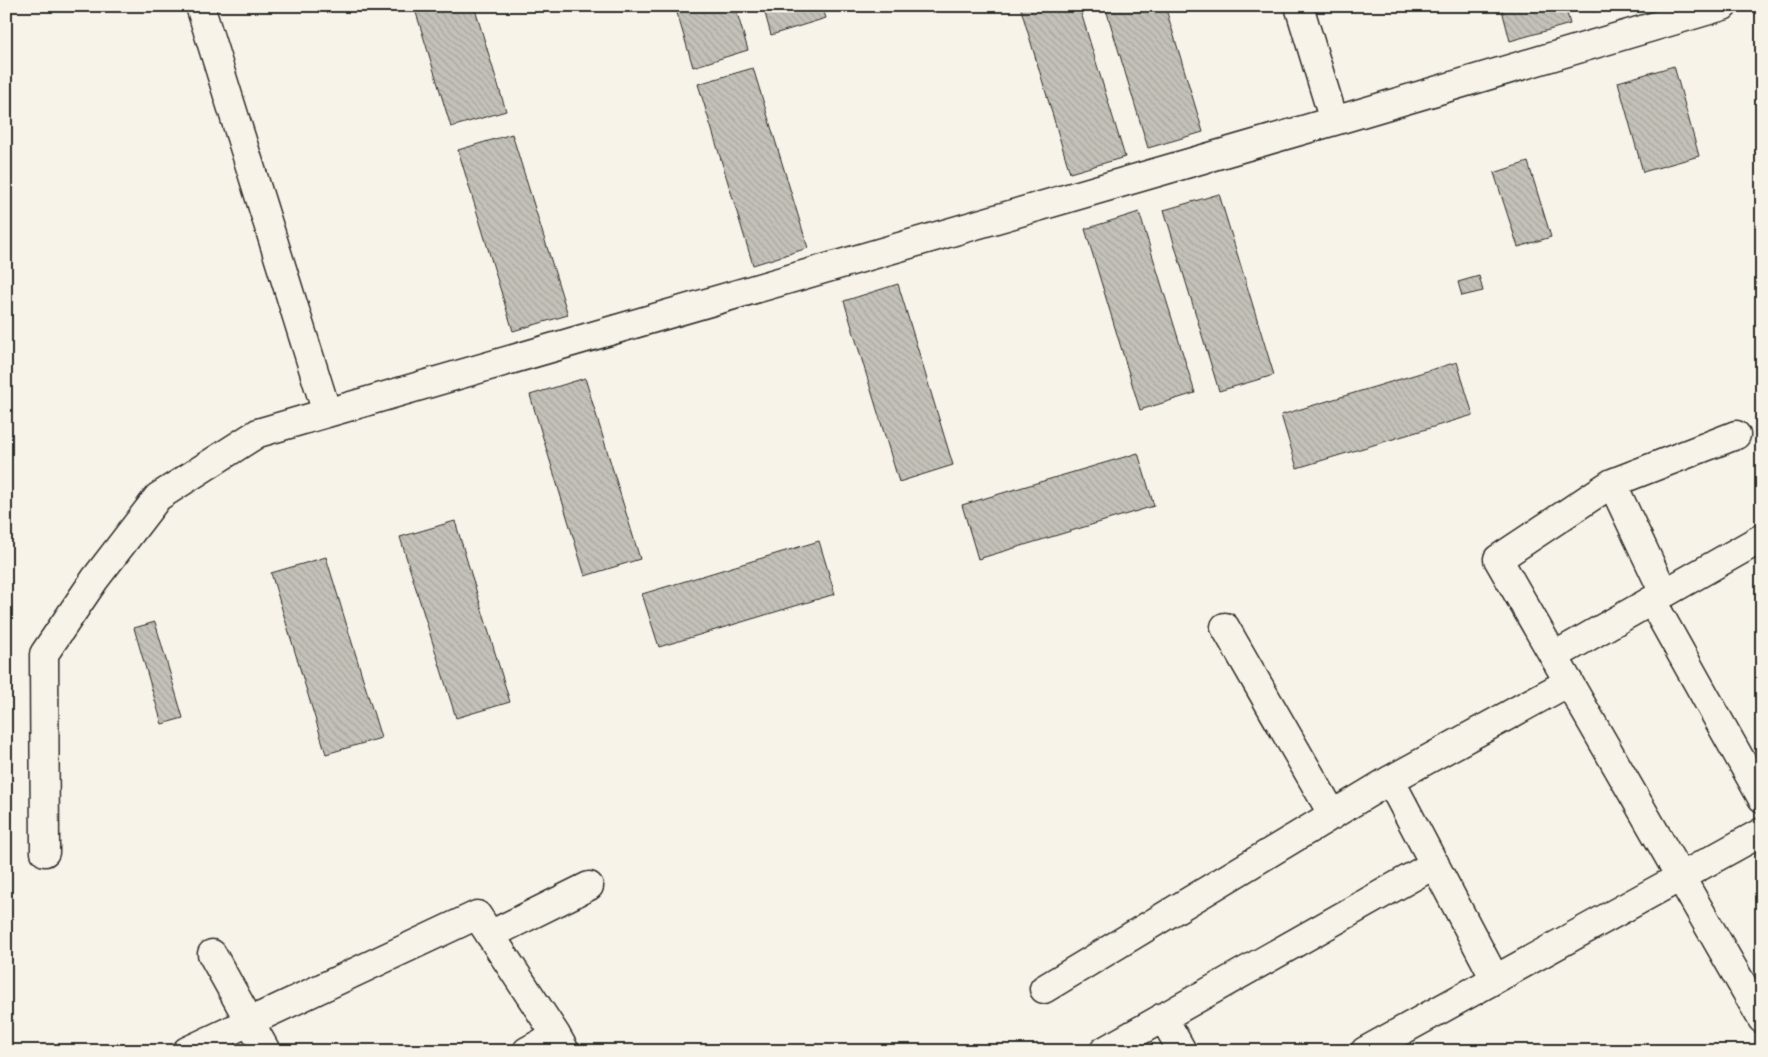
<svg xmlns="http://www.w3.org/2000/svg" width="1768" height="1057" font-family="Delius,sans-serif">
  <style>
    .building { fill: url(#building-back-hatch); stroke: #2b2b2b }
    .lines { fill: none; stroke-linecap: round; stroke-linejoin: round }
    .minor-casing { stroke: #2b2b2b; stroke-width: 31 }
    .minor { stroke: #f7f3e8; stroke-width: 28 }
  </style>
  <defs>
    <pattern id="building-back-hatch" width="6" height="6" patternUnits="userSpaceOnUse" patternTransform="scale(1.25)"><rect width="6" height="6" fill="#c4c1b9"/><path d="M-1 5l2 2M0 0l6 6M5-1l2 2" fill="none" stroke="#a9a69f"/></pattern>
  </defs>
  <rect width="100%" height="100%" fill="#f7f3e8"/>
  <filter id="ink" filterUnits="userSpaceOnUse"><feTurbulence type="fractalNoise" baseFrequency=".02" numOctaves="2"/><feDisplacementMap in="SourceGraphic" scale="10" xChannelSelector="R" yChannelSelector="G"/><feConvolveMatrix kernelMatrix="1 2 1 2 8 2 1 2 1" color-interpolation-filters="sRGB"/></filter>
  <g filter="url(#ink)">
    <path class="building" d="M414 6H474L506 111 451 127Z
      M675 6H735L748 50 693 67Z
      M763 6H822L826 18 771 35Z
      M1020 6H1079L1125 157 1070 173Z
      M1105 6H1165L1203 132 1148 148Z
      M1501 6H1565L1570 24 1510 41Z
      M1590 6H1612L1592 12Z
      M1674 66 1699 156 1643 172 1618 82Z
      M753 68 808 248 753 265 698 84Z
      M512 134 568 315 513 331 458 150Z
      M1528 162 1551 237 1518 247 1494 173Z
      M1219 194 1274 375 1219 391 1164 210Z
      M1139 212 1195 393 1140 410 1085 229Z
      M1479 276 1483 291 1462 296 1458 282Z
      M898 284 953 465 899 482 844 301Z
      M1457 362 1473 415 1297 468 1281 415Z
      M585 378 640 559 585 576 530 395Z
      M1138 453 1154 506 978 559 962 505Z
      M455 521 510 702 456 718 400 537Z
      M819 541 835 594 659 647 642 594Z
      M326 557 381 738 326 754 271 573Z
      M155 622 183 718 162 724 134 628Z"/>
    <g class="lines">
      <g class="minor-casing">
        <path id="minor" d="M200 6 327 413
          M1299 6 1334 121
          M1612 483 1736 435
          M1664 593 1612 483 1498 559 1762 1019
          M1652 601 1762 798
          M1225 627 1333 815
          M1554 656 1762 538
          M1390 780 1495 979
          M45 852 44 654 95 579 158 497 258 433 1334 121 1723 6
          M490 935 589 886
          M212 954 266 1051
          M1044 989 1390 780 1569 682
          M1163 1017 1182 1051
          M187 1051 477 915 556 1035 565 1051
          M527 1051 556 1035
          M1104 1051 1435 864
          M1365 1051 1762 832"/>
      </g>
      <use href="#minor" class="minor"/>
    </g>
  </g>
  <rect width="1768" height="1057" fill="none" stroke="#f7f3e8" stroke-width="25"/>
  <rect x="12" y="12" width="1743" height="1032" fill="none" stroke="#2b2b2b" stroke-width="2" filter="url(#ink)"/>
</svg>
